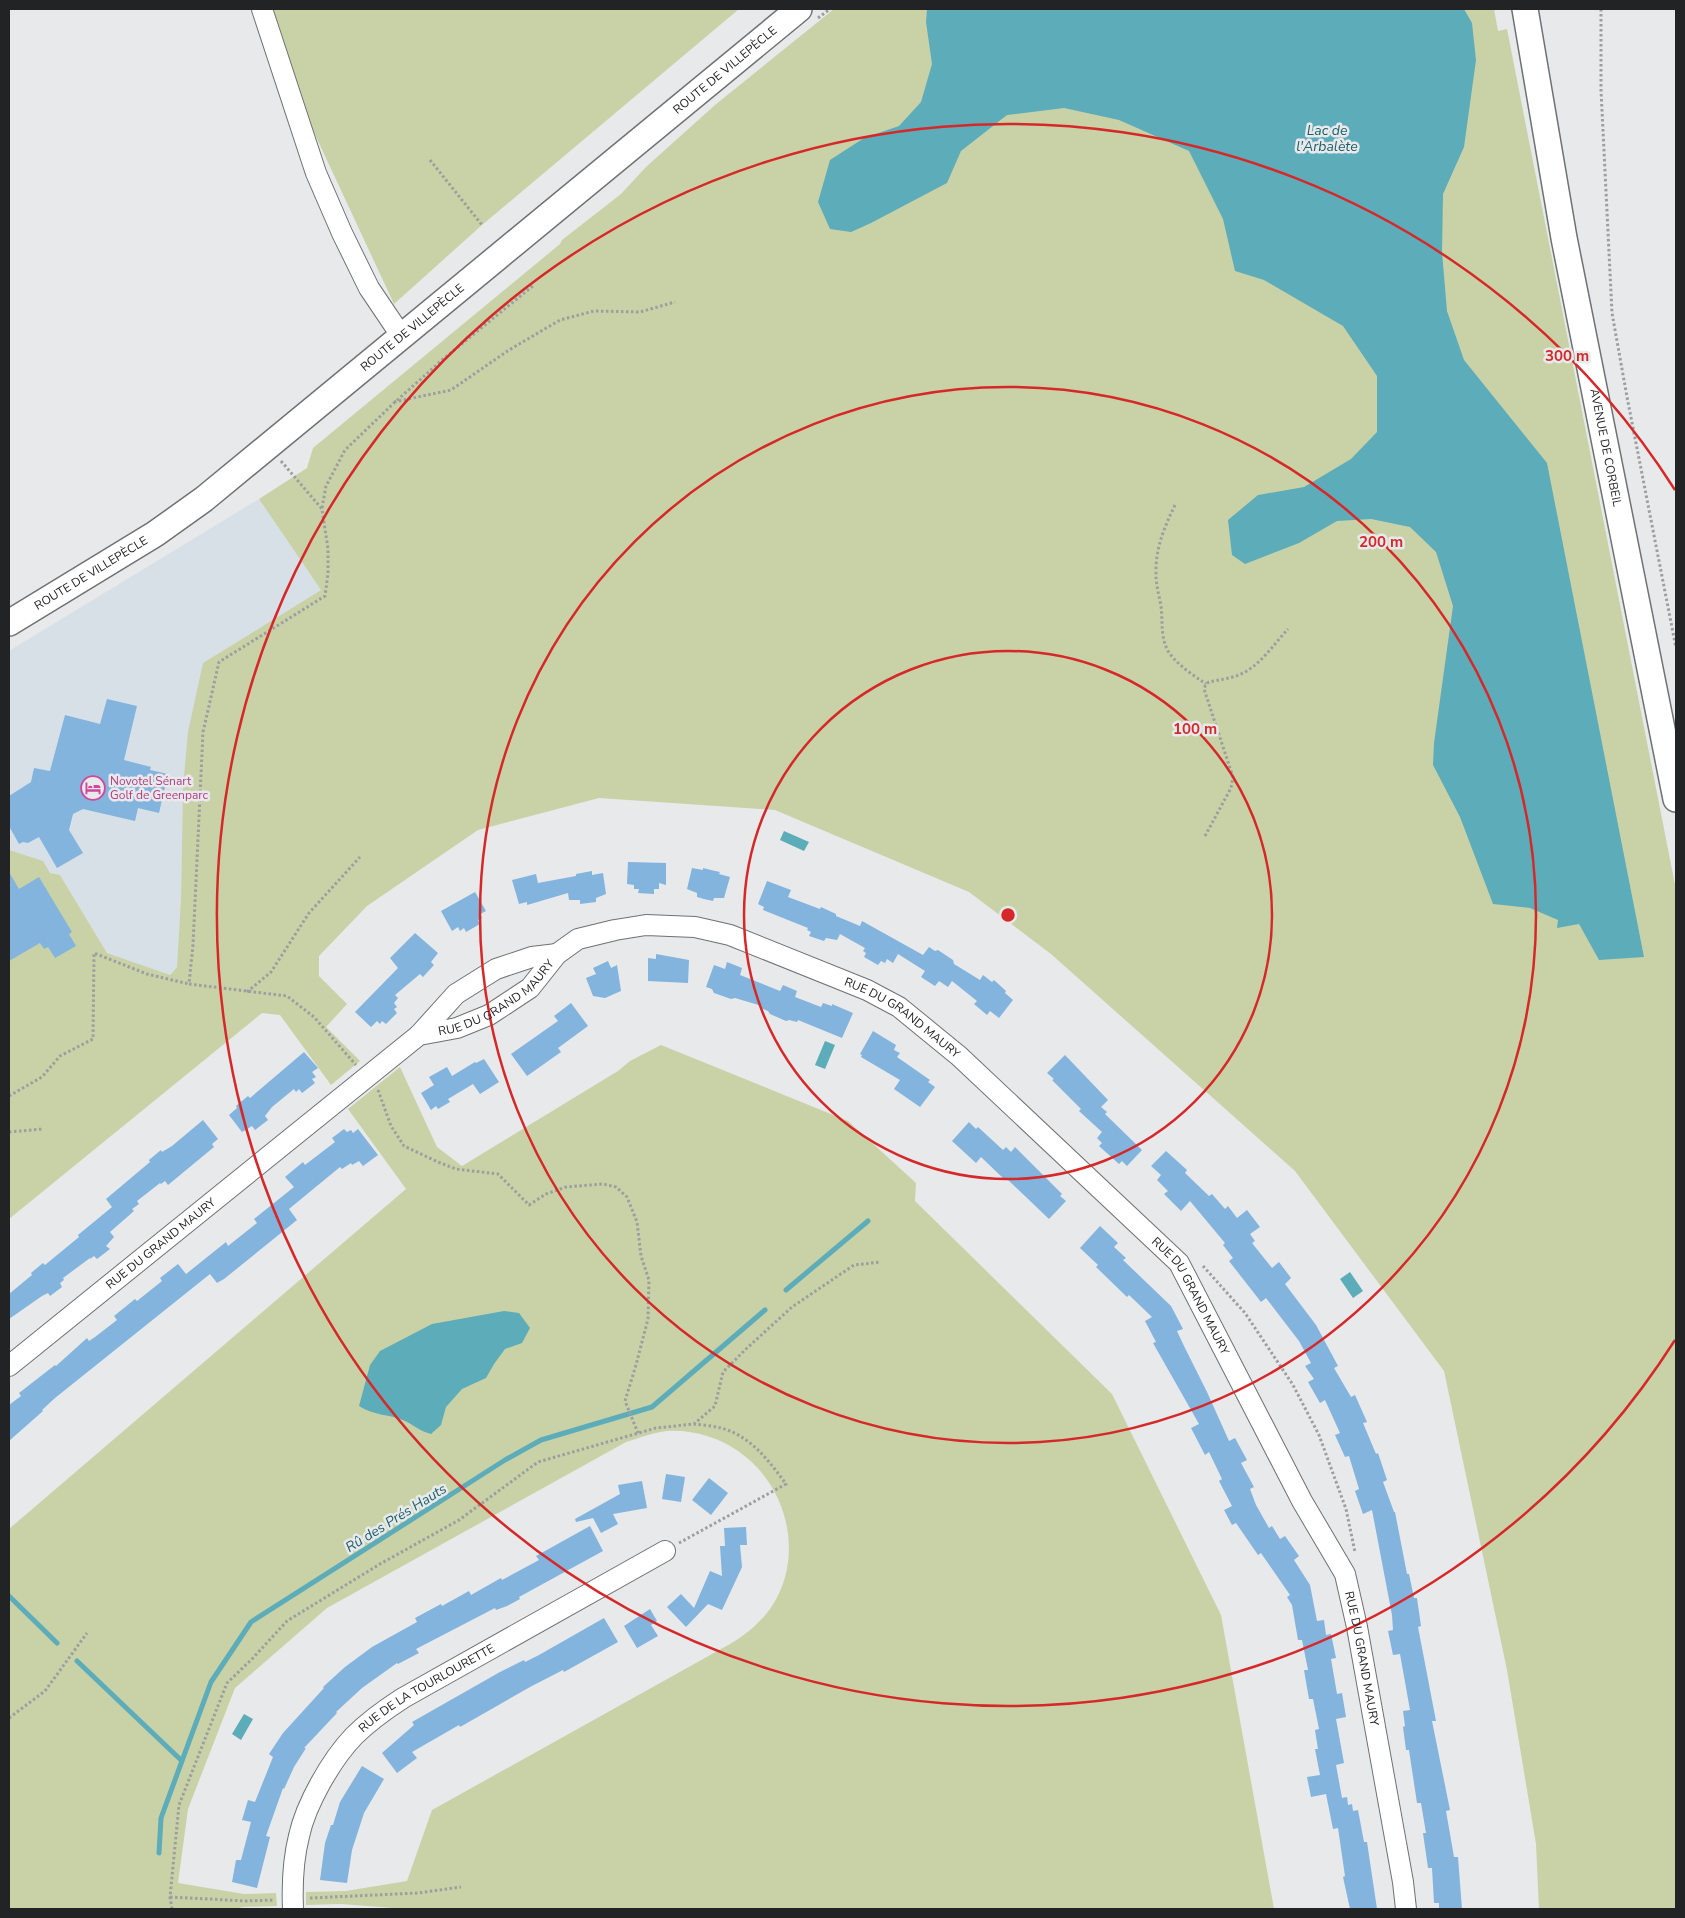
<svg xmlns="http://www.w3.org/2000/svg" width="1685" height="1918" font-family="'Nunito Sans',sans-serif">
  <style>
    .built { fill: #d7dfe7 }
    .green { fill: #c9d2a7 }
    .water { fill: #5dacb9 }
    .lines { fill: none; stroke-linecap: round; stroke-linejoin: round }
    .stream { stroke: #5dacb9; stroke-width: 5 }
    .building { fill: #82b4dd }
    .minor-casing { stroke: #6f7172; stroke-width: 22 }
    .major-casing { stroke: #6f7172; stroke-width: 28 }
    .path { stroke: #9c9e9f; stroke-width: 3; stroke-dasharray: 2.5 2.5; stroke-linecap: butt }
    .minor { stroke: #fff; stroke-width: 20 }
    .major { stroke: #fff; stroke-width: 25 }
    .ring { fill: none; stroke: #d62828; stroke-width: 2.5 }
    .labels { text-anchor: middle; dominant-baseline: central; stroke-width: 5; stroke-linejoin: round; paint-order: stroke }
    .street-label { font-size: 12px; fill: #222324; stroke: #e7e9eb }
    .hotel-label { font-size: 12px; fill: #b23c85; stroke: #e7e9eb; text-anchor: start }
    .water-label { font-size: 14px; font-style: italic; fill: #1d5f68; stroke: #e7e9eb }
    .centre { fill: #d62828; stroke: #e7e9eb; stroke-width: 2.5 }
    .ring-label { font-size: 15px; text-anchor: middle; font-weight: bold; fill: #d62828; stroke: #e7e9eb; stroke-width: 5; stroke-linejoin: round; paint-order: stroke }
  </style>
  <rect width="100%" height="100%" fill="#e7e9eb"/>
  <path class="built" d="M259 499 321 590 203 663 183 787 181 897 177 967 169 975 107 953 60 875 50 873 9 850V651Z"/>
  <path class="green" d="M272 9H739L482 225 394 304 312 128Z
    M834 9H1494L1498 31 1507 29 1676 890V1909H1539L1536 1844 1507 1670 1444 1371 1295 1171 1051 954 969 892 775 810 599 798 478 830 367 906 319 956V976L347 1004 326 1027 360 1061 331 1085 280 1015 262 1013 9 1219V850L43 861 50 873 60 875 107 953 170 975 177 967 181 897 183 787 188 732 203 663 321 590 259 499 307 468 313 448 560 244 562 240 621 194 646 167 715 105Z
    M661 1045 848 1121 916 1183 915 1201 1112 1394 1221 1615 1274 1909H406L341 1904 306 1905V1892L346 1891 407 1881 432 1810 730 1644C745 1635 759 1624 770 1609 806 1558 788 1485 738 1451 718 1437 691 1429 666 1431 652 1433 639 1438 626 1442L327 1608 235 1688 188 1809 178 1883 244 1894 276 1893 277 1906 243 1907 235 1909H9V1529L406 1189 348 1109 400 1067 437 1147 462 1166 618 1071 630 1061Z"/>
  <path class="water" d="M927 9H1464L1472 23 1476 60 1464 147 1443 194 1442 252 1447 311 1464 360 1547 463 1644 957 1599 960 1579 924 1557 928 1558 920 1530 908 1493 904 1460 817 1433 765 1434 743 1453 606 1436 552 1410 527 1371 519 1337 521 1299 543 1245 564 1232 555 1228 520 1258 495 1304 487 1351 459 1377 432V376L1343 326 1264 280 1235 271 1223 219 1189 151 1119 120 1064 108 1007 115 961 151 947 183 871 223 851 232 830 229 818 202 830 160 864 138 899 126 921 102 932 64 926 22Z
    M784 831 809 842 804 851 780 840Z
    M825 1041 835 1045 825 1069 815 1065Z
    M1350 1272 1363 1291 1353 1298 1340 1279Z
    M504 1311 519 1313 530 1328 522 1343 505 1349 494 1364 486 1378 462 1389 446 1407 441 1425 431 1434C420 1431 415 1426 405 1421 390 1414 374 1416 359 1406L370 1365 380 1351 432 1324Z
    M244 1714 253 1719 241 1740 232 1734Z"/>
  <g class="lines">
    <path class="stream" d="M786 1290 868 1221
      M9 1596 57 1643
      M77 1661 182 1761
      M159 1853 161 1818 211 1682 251 1622 505 1460 541 1440 652 1407 765 1310"/>
  </g>
  <path class="building" d="M107 699 137 706 124 760 151 767 150 770 168 774 159 813 138 808 135 821 83 809 73 814 69 830 83 853 57 868 39 837 28 843 23 842 19 844 9 826V796L31 782 34 768 50 771 65 715 100 724Z
    M628 862 666 863V885L659 883V889H654V894L638 893 639 889H634V885L627 884Z
    M692 868 703 870V868L711 870 720 872 719 874 730 877 724 898H714L713 901 704 899 697 897V893L687 889Z
    M592 871V875L603 873 606 894 596 898V902L580 904V900H569L568 893 527 905V902L519 904 512 880 536 874 538 883 576 876V874Z
    M9 872 19 889 39 877 72 932 69 934 76 946 55 958 48 947 44 949 40 943 9 961Z
    M767 881 791 890 788 897 820 909 821 907 836 914V916L860 926 862 921 923 955 929 947 935 951 938 950 953 960 954 964 980 980 983 975 992 982 994 980 1006 991 1005 993 1013 1000 999 1018 990 1011 987 1015 974 1004 977 1001 952 981 948 987 939 981 935 986 921 977 925 971 898 954 893 963 887 959 885 963 881 961 878 965 864 957 866 953 863 951 865 948 840 934 837 940 826 938 824 941 809 936 811 932 807 930 808 928 763 910 764 907 758 904Z
    M475 892 486 911 480 914 482 918 478 920 480 924 466 932 464 928 460 931 458 927 452 931 441 911Z
    M415 933 438 953 431 962 434 965 423 977 420 974 395 995 398 998 394 1003 397 1007 394 1009 397 1013 386 1024 382 1021 380 1024 377 1021 371 1027 355 1012 398 968 390 958Z
    M656 954 689 960 688 983 648 981V958L656 959Z
    M608 961 611 968 617 965 621 991 605 998 593 996 586 978 596 974 593 968Z
    M727 962 742 968 740 975 780 991 783 985 797 991 795 997 821 1007 823 1003 832 1006V1004L853 1013 842 1038 798 1020 797 1022 789 1020 786 1021 770 1014 768 1011 761 1008 762 1006 735 998 731 999 714 993 712 989 706 987 714 965 725 969Z
    M571 1003 588 1026 558 1048 561 1052 527 1076 511 1054 558 1021 554 1016Z
    M873 1031 896 1045 894 1050 900 1053 897 1057 930 1080 928 1082 935 1087 920 1107 894 1089 900 1080 861 1057 862 1055 860 1054Z
    M304 1052 318 1068 312 1072 316 1077 312 1079 315 1083 302 1093 299 1089 296 1092 294 1089 272 1107 265 1116 268 1120 255 1130 252 1126 242 1132 229 1115 237 1108 236 1106 248 1096 250 1098Z
    M1065 1055 1108 1100 1101 1107 1107 1112 1105 1114 1142 1150 1127 1166 1122 1161 1119 1164 1099 1146 1102 1143 1097 1138 1102 1132 1079 1111 1081 1109 1052 1080 1054 1079 1047 1073Z
    M484 1059 499 1082 480 1094 473 1084 448 1099 450 1102 438 1109 436 1106 431 1110 421 1093 434 1085 429 1077 447 1067 452 1076 475 1062 476 1063Z
    M203 1120 218 1139 212 1144 214 1147 168 1185 165 1181 161 1184 160 1183 137 1201 139 1204 132 1209 134 1211 110 1232 114 1237 106 1246 110 1249 97 1259 94 1256 90 1259V1258L63 1278 64 1280 60 1283 62 1287 50 1296 48 1293 42 1296 9 1319V1294L32 1275 31 1273 43 1263 45 1265 79 1237 78 1235 112 1207 106 1199 150 1162 149 1160 161 1150 162 1152 172 1146Z
    M969 1122 976 1129 978 1127 1003 1150 1006 1147 1011 1152 1015 1147 1062 1194 1060 1196 1066 1201 1049 1219 1006 1178 1004 1179 981 1157 976 1163 952 1141Z
    M344 1129 347 1132 351 1130 353 1133 358 1129 378 1155 363 1166 359 1161 352 1165 351 1163 342 1169 340 1167 289 1209 297 1220 224 1279 217 1283 210 1274 55 1398 42 1410 43 1411 9 1441V1405L21 1396 19 1393 55 1365 56 1366 87 1338 89 1341 95 1337 117 1320 114 1316 135 1299 137 1301 162 1281 160 1278 178 1264 186 1274 226 1242 228 1246 257 1223 254 1219 294 1187 285 1177 303 1162 305 1165 335 1142 332 1138Z
    M1166 1151 1187 1170 1185 1173 1209 1196 1212 1194 1225 1209 1228 1206 1237 1218 1247 1210 1260 1227 1250 1234 1255 1241 1252 1243 1272 1268 1279 1262 1291 1278 1285 1284 1316 1325 1338 1366 1334 1368 1351 1397 1355 1395 1367 1422 1363 1423 1376 1454 1378 1453 1387 1480 1383 1482 1394 1512H1395L1407 1574H1409L1414 1598H1417L1421 1626 1418 1627 1436 1721H1432L1450 1810 1446 1811 1454 1857H1458L1462 1909H1439V1903H1434L1432 1868H1428L1423 1833H1426L1421 1803H1417L1409 1750H1406L1403 1727 1405 1726 1403 1711 1410 1710 1400 1654 1393 1655 1388 1631 1393 1630 1392 1615 1372 1510 1363 1514 1355 1491 1359 1489 1349 1456 1345 1457 1335 1435 1340 1433 1325 1400 1320 1403 1308 1382 1314 1379 1305 1366 1311 1363 1299 1341 1266 1298 1261 1302 1229 1261 1233 1258 1223 1245 1225 1243 1190 1201 1181 1211 1164 1194 1168 1191 1157 1180 1161 1175 1151 1166Z
    M1100 1226 1118 1243 1114 1247 1126 1258 1123 1260 1171 1306 1183 1329 1177 1331 1184 1346 1207 1392 1229 1441 1235 1438 1247 1460 1241 1463 1254 1487 1250 1489 1256 1505 1269 1528 1272 1526 1280 1539 1285 1536 1299 1556 1294 1560 1310 1585 1317 1621 1324 1620 1326 1635 1331 1634 1336 1658 1331 1659 1337 1694 1342 1693 1346 1717 1336 1719 1344 1763 1336 1765 1342 1798 1347 1797 1348 1805 1352 1804 1353 1811 1358 1810 1364 1842H1367L1377 1909H1350L1343 1877 1345 1876 1338 1828 1333 1829 1326 1794 1311 1797 1307 1777 1320 1775 1315 1749H1318L1315 1730 1319 1729 1313 1699H1309L1304 1670H1308L1302 1640H1298L1292 1605 1287 1597 1290 1595 1261 1553 1258 1555 1236 1523 1232 1525 1224 1510 1232 1506 1219 1481 1222 1479 1209 1452 1205 1455 1191 1428 1199 1424 1153 1343 1156 1342 1145 1321 1152 1317 1129 1295 1127 1297 1096 1267 1098 1265 1080 1248Z
    M666 1474 685 1477 681 1502 662 1499Z
    M709 1478 728 1493 711 1515 692 1500Z
    M642 1481 647 1508 613 1514 618 1524 601 1533 593 1518 576 1522 575 1519 620 1494 618 1485Z
    M590 1526 603 1551 519 1597 520 1599 507 1606 496 1610 495 1608 416 1649 419 1653 398 1664 397 1663 362 1688 336 1712 337 1713 304 1748H306L294 1767 284 1789 283 1788 266 1836 270 1837 257 1888 232 1882 236 1860H241L251 1822 242 1820 248 1800 255 1802 273 1757 269 1754 283 1733 324 1688 323 1687 345 1667 372 1647 417 1622 415 1618 441 1604 442 1606 469 1591 471 1595 501 1578 502 1580 539 1560 536 1556Z
    M746 1527 747 1545H740L742 1567 722 1610 708 1604 686 1627 667 1607 681 1594 694 1608 710 1571 722 1576 720 1546H725L724 1528Z
    M650 1609 657 1621 651 1625 658 1636 637 1648 624 1626Z
    M604 1618 618 1642 564 1672 563 1670 530 1687 460 1727 459 1725 412 1752 417 1758 397 1773 382 1753 414 1725 412 1722 500 1672 524 1660 525 1662 539 1655Z
    M362 1766 384 1779 364 1813 352 1850 347 1883 320 1880 325 1843 331 1825H333L340 1802Z"/>
  <g class="lines">
    <g class="minor-casing">
      <g id="minor">
        <path d="M262 9 316 173 342 233 369 288 402 337"/>
        <path d="M419 1035 456 994 496 969 532 957 557 954"/>
        <path id="s1" d="M9 1366 419 1035 457 1028 489 1015 530 988 557 954 578 939 615 930 646 925 695 927 730 935 867 990 899 1007 959 1056 1179 1263 1302 1501 1345 1574 1357 1627 1403 1882 1406 1909"/>
        <path id="s2" d="M293 1909C292 1885 293 1860 299 1836 306 1804 331 1760 354 1736 369 1721 386 1709 403 1698L665 1551"/>
      </g>
    </g>
    <g class="major-casing">
      <g id="major">
        <path id="s3" d="M1525 9 1564 238 1676 799"/>
        <path id="s4" d="M9 623 155 534 204 499 799 9"/>
      </g>
    </g>
    <path class="path" d="M1601 9V90L1612 313 1627 397 1676 648
      M818 18 830 9
      M430 160 482 225
      M394 402 451 390 509 350 560 320 594 311 640 312 675 302
      M281 461 322 509 328 549V573L325 596 219 662 203 732 193 945 189 984 287 996 314 1017 356 1065
      M1175 505C1164 528 1155 549 1156 575 1156 585 1159 595 1161 606 1163 621 1160 636 1168 651 1177 665 1193 675 1206 684
      M322 508 326 486 345 450 394 403 442 360 534 285
      M1205 836 1231 788 1233 777 1204 689 1206 684 1209 682C1218 680 1227 679 1236 676 1258 669 1273 645 1288 629
      M247 992 271 972 309 913 360 857
      M378 1090 391 1126 404 1146 438 1162 456 1169 498 1174 529 1205 546 1194 566 1187 603 1184 616 1187 627 1197 637 1222 641 1256 649 1280 648 1319 636 1365 625 1401 638 1433
      M9 1096 42 1077 60 1056 93 1039 94 953 147 974 189 984
      M9 1132 43 1129
      M1203 1266 1245 1313 1293 1385 1319 1435 1346 1509 1355 1552
      M679 1543 786 1484C769 1461 751 1436 721 1428 713 1426 703 1425 694 1424
      M9 1718 45 1691 87 1633
      M170 1897 246 1901 274 1900
      M310 1898 418 1893 461 1887
      M172 1909 170 1897 179 1805 227 1683 252 1659 287 1621 380 1564 459 1520 538 1462 656 1428 694 1424 715 1406 723 1372 746 1349 792 1307 854 1265 881 1262"/>
    <use href="#minor" class="minor"/>
    <use href="#major" class="major"/>
  </g>
  <g class="ring">
    <circle cx="1008" cy="915" r="264"/>
    <circle cx="1008" cy="915" r="528"/>
    <path d="M1675 1340A791 791 0 1 1 1675 490"/>
  </g>
  <defs>
    <g id="hotel-ring" transform="scale(1.25)"><circle r="9.5" fill="#e7e9eb" stroke="#d1479c" stroke-width="1.5"/><path d="M-6-4.5h1.5V1H6V5H4.5V3h-9V5H-6ZM-4 0a1.8 1.8 0 1 1 3.6 0ZM.5 0V-2.5h3Q6-2.5 6 0Z" fill="#d1479c"/></g>
  </defs>
  <g fill-rule="evenodd">
    <use href="#hotel-ring" x="93" y="788"/>
  </g>
  <g class="labels">
    <g class="street-label">
      <text stroke="none"><textPath href="#s4" startOffset="906">ROUTE DE VILLEPÈCLE</textPath></text>
      <text stroke="none"><textPath href="#s4" startOffset="501">ROUTE DE VILLEPÈCLE</textPath></text>
      <text stroke="none"><textPath href="#s3" startOffset="446">AVENUE DE CORBEIL</textPath></text>
      <text stroke="none"><textPath href="#s4" startOffset="96">ROUTE DE VILLEPÈCLE</textPath></text>
      <text stroke="none"><textPath href="#s1" startOffset="615">RUE DU GRAND MAURY</textPath></text>
      <text stroke="none"><textPath href="#s1" startOffset="1065">RUE DU GRAND MAURY</textPath></text>
      <text stroke="none"><textPath href="#s1" startOffset="195">RUE DU GRAND MAURY</textPath></text>
      <text stroke="none"><textPath href="#s1" startOffset="1470">RUE DU GRAND MAURY</textPath></text>
      <text stroke="none"><textPath href="#s1" startOffset="1875">RUE DU GRAND MAURY</textPath></text>
      <text stroke="none"><textPath href="#s2" startOffset="276">RUE DE LA TOURLOURETTE</textPath></text>
    </g>
    <g class="hotel-label">
      <text x="110" y="781">Novotel Sénart<tspan x="110" dy="14">Golf de Greenparc</tspan></text>
    </g>
    <g class="water-label">
      <text x="1327" y="130">Lac de<tspan x="1327" dy="16">l'Arbalète</tspan></text>
      <text transform="translate(396 1518) rotate(-32)">Rû des Prés Hauts</text>
    </g>
  </g>
  <circle cx="1008" cy="915" r="8" class="centre"/>
  <g class="ring-label">
    <text x="1567" y="361">300 m</text>
    <text x="1381" y="547">200 m</text>
    <text x="1195" y="734">100 m</text>
  </g>
  <rect width="1685" height="1918" fill="none" stroke="#222324" stroke-width="20"/>
</svg>
